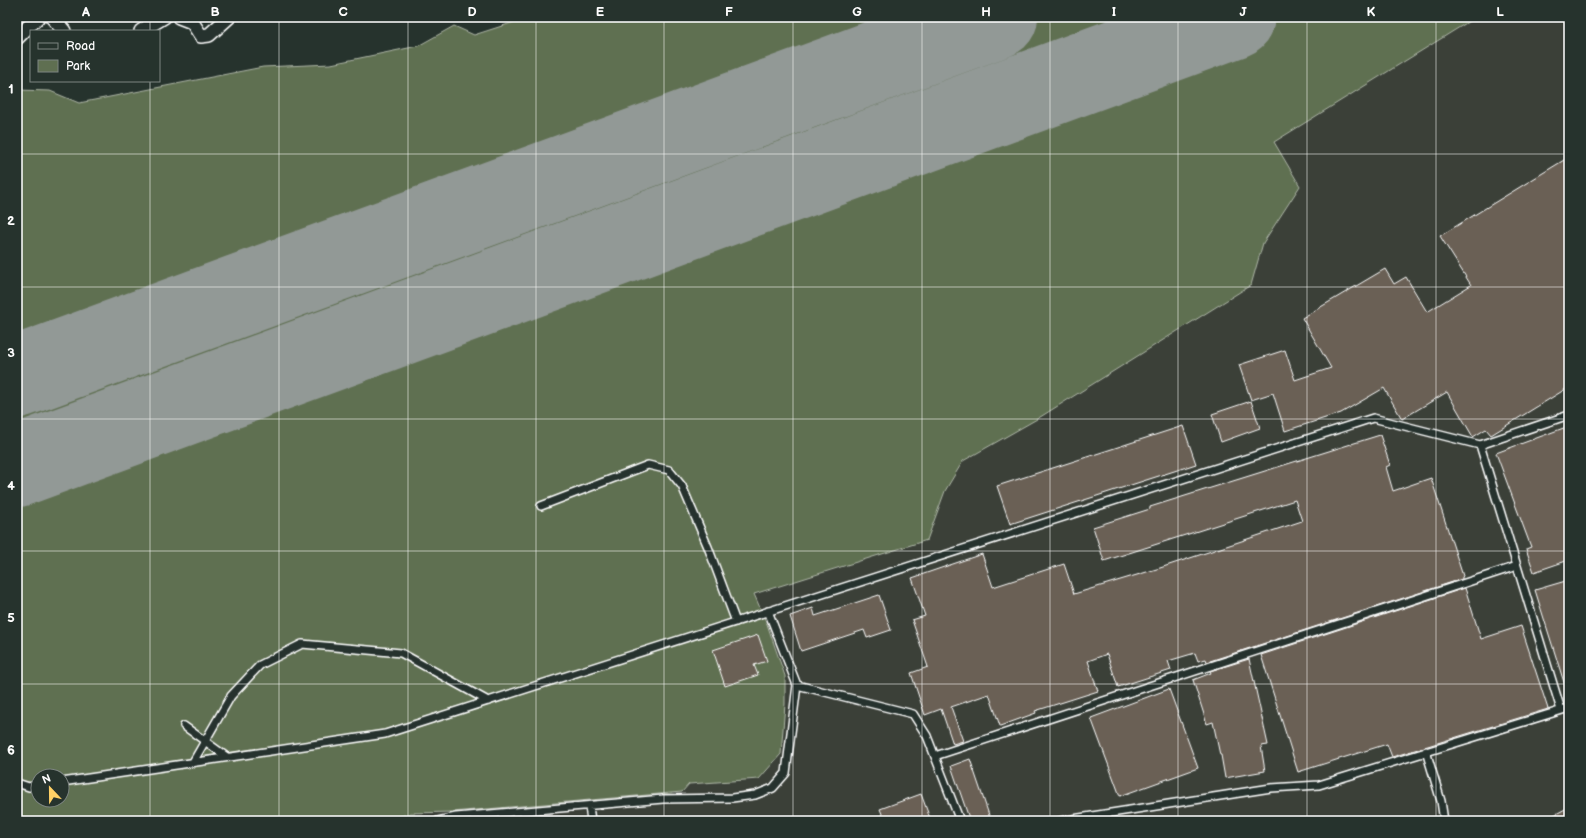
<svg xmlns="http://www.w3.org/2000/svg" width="1586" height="838" font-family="'Balsamiq Sans',sans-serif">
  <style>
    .built { fill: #3a4039; fill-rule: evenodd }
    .green { fill: #5f6f51; stroke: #afb7a8; fill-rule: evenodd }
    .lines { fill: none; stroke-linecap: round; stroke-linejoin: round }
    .runway { stroke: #929996; stroke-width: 82 }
    .building { fill: #6a6054; stroke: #fff }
    .service-casing { stroke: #fff; stroke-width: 10 }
    .minor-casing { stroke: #fff; stroke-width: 16 }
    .service { stroke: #26332d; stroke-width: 7 }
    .minor { stroke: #26332d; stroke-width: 13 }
    .grid { fill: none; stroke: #fff; stroke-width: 1; stroke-opacity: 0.55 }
    .neatline { fill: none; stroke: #fff; stroke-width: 1.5 }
    .grid-label { font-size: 13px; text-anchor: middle; font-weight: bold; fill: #fff }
  </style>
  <rect width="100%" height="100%" fill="#26332d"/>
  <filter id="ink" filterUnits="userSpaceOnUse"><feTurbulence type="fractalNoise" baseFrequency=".025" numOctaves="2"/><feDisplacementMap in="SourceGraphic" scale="8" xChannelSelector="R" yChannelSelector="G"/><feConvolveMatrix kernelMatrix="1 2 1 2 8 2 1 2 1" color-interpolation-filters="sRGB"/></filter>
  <g filter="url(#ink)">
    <path class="built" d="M530 17H1569V821H420L411 813 384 821H17V90L50 91 79 103 263 67 331 64 474 35ZM38 776H62V800H38Z"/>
    <path class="green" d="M530 17H1476L1274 142 1300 186 1263 243 1251 285 1037 419 963 461 945 491 927 540 754 594 767 624 785 676V704L781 754 759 779 689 784 682 792 452 812 411 813 384 821H17V90L50 91 79 103 263 67 331 64 418 46 454 26 474 35ZM38 776H62V800H38Z"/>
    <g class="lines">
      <path class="runway" d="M17 377 997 17
        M17 466 1234 17"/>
    </g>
    <path class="building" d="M1569 157V387L1491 435 1486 429 1473 437 1447 392 1402 419 1384 388 1341 413 1285 431 1273 393 1251 400 1239 365 1285 350 1295 380 1331 368 1302 318 1385 269 1394 284 1406 277 1427 312 1471 285 1440 236Z
      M1251 401 1260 428 1221 442 1212 414Z
      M1183 426 1196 464 1010 524 997 486Z
      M1569 426V560L1534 572 1526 549 1531 547 1496 453Z
      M1380 435 1390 465 1386 467 1393 491 1431 478 1463 576 1462 577V579L1207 662 1206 659 1198 661 1195 653 1168 661 1171 670 1118 687 1107 654 1088 661 1098 691 1035 711 1036 713 1000 726 989 694 951 707 963 741 953 744 941 709 925 715 911 673 928 667 912 620 925 616 912 578 982 554 993 587 1064 564 1074 594 1160 568 1302 521 1295 500 1104 561 1093 527 1150 509V507Z
      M1569 580V691L1567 692 1535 590Z
      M1465 588 1481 639 1521 626 1548 709 1392 757 1387 744 1298 772 1261 655Z
      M879 595 891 630 867 638 864 630 801 651 790 616 813 608 815 616Z
      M758 635 767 661 754 665 758 675 725 686 713 650Z
      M1249 659 1268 745 1261 746 1265 771 1225 778 1221 755H1220L1213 722 1207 724 1193 680 1211 673 1210 671Z
      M1169 689 1198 768 1120 796 1091 718Z
      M970 759 991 821H970L951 766Z
      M921 794 931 821H885L880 809Z
      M1569 807V821H1543Z"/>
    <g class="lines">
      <g class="service-casing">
        <path id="service" d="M144 17 150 26
          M1480 445 1561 710
          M541 506 648 465 669 470 682 486 708 547 736 622
          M797 685 913 714 927 736 960 821
          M184 726 227 757
          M1426 751 1441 801 1444 821
          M935 756 1517 566
          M193 762 231 696 260 665 302 644 401 653 488 701
          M62 782 385 734 1373 418 1480 445 1569 415
          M17 783 29 787 38 785
          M589 806 591 821
          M438 821 456 817 663 799 732 798 755 795 773 788 786 773 797 685 768 611
          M1060 821 1271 788 1319 785 1569 708"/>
      </g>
      <g class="minor-casing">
        <path id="minor" d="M52 17 64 31
          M179 17 192 22 201 36 209 35 229 17
          M141 31 164 17
          M17 38 38 17"/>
      </g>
      <use href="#service" class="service"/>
      <use href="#minor" class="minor"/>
    </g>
  </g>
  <path class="grid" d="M150 17V31M279 17V821M408 17V821M536 17V821M664 17V821M793 17V821M922 17V821M1050 17V821M1178 17V821M1307 17V821M1436 17V821M150 81V821M17 154H1569M17 287H1569M17 419H1569M17 551H1569M17 684H1569"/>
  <rect width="1586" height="838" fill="none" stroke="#26332d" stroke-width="44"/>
  <rect x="30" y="30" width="130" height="52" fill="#26332d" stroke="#7d8581"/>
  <rect x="38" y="43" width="20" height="6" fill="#26332d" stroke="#7d8581"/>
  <text x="66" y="50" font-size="12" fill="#ffffff">Road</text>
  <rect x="38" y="60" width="20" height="12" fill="#5f6f51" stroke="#7d8581"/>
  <text x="66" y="70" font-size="12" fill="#ffffff">Park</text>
  <g transform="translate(50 788) rotate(338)"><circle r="19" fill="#26332d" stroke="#7d8581"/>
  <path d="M0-3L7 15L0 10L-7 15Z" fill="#ffd166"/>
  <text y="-6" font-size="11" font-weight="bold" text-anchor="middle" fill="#ffffff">N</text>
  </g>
  <rect x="22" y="22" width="1542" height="794" class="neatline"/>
  <g class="grid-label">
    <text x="86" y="16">A</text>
    <text x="215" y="16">B</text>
    <text x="343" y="16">C</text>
    <text x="472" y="16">D</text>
    <text x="600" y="16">E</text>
    <text x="729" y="16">F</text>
    <text x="857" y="16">G</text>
    <text x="986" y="16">H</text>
    <text x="1114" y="16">I</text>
    <text x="1243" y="16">J</text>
    <text x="1371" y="16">K</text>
    <text x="1500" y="16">L</text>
    <text x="11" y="93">1</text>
    <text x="11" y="225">2</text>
    <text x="11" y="357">3</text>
    <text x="11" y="490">4</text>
    <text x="11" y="622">5</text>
    <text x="11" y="754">6</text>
  </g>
</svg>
